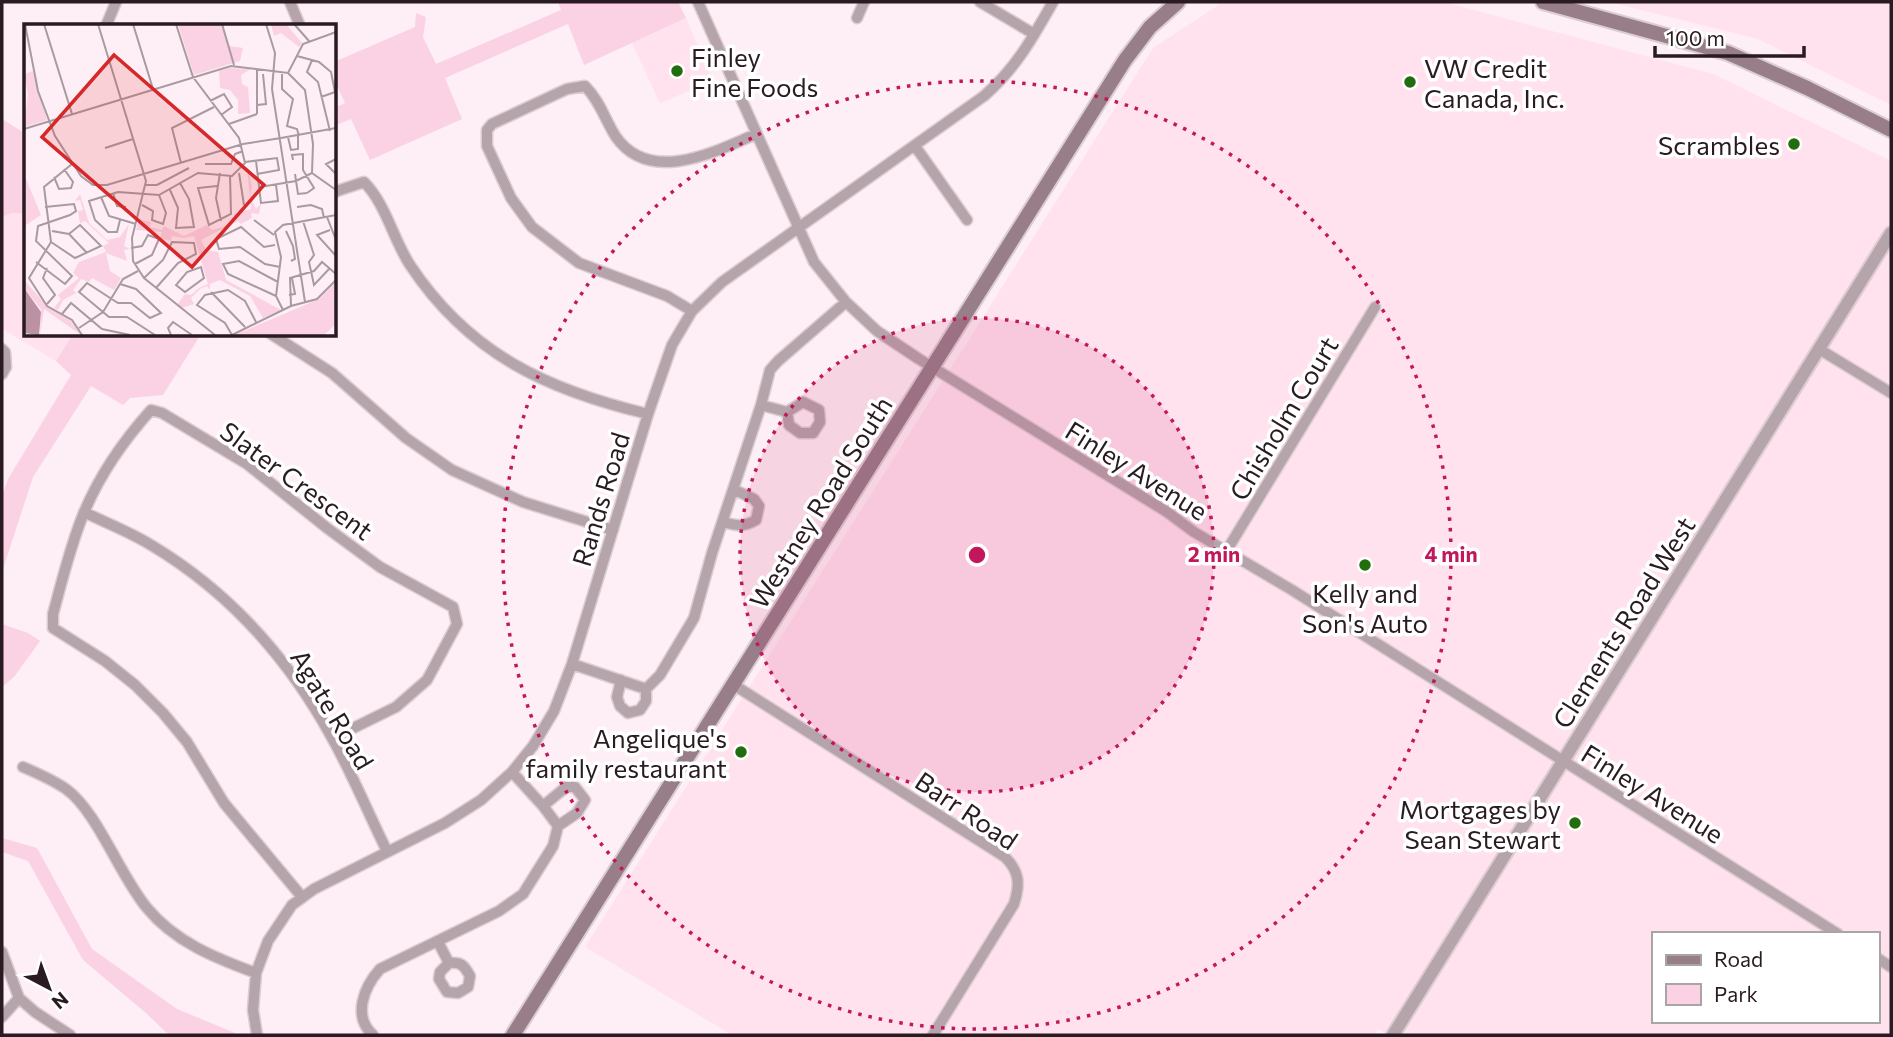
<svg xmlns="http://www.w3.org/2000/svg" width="1893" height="1037" font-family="Commissioner,sans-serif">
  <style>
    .built { fill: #ffe2ee; fill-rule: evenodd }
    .green { fill: #fad2e3 }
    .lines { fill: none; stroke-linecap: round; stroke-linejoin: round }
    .minor-casing { stroke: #dcccd3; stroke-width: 13 }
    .tertiary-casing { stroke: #dcccd3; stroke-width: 16 }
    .secondary-casing { stroke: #dcccd3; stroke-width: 18 }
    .minor { stroke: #b6a4ab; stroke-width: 10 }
    .tertiary { stroke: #b6a4ab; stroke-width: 12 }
    .secondary { stroke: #977e89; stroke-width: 14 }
    .ring { fill: none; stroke: #c2185b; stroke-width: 3.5; stroke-dasharray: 3.5 7 }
    .poi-dot { fill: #226e0f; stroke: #fff; stroke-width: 2.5 }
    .labels { text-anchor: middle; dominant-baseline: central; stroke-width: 7; stroke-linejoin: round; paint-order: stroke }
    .poi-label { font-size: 26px; fill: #291b21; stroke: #fff; text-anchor: end }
    .street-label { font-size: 26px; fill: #291b21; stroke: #fff }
    .inset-road { fill: none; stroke: #a99aa0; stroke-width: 2 }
    .view { fill: #d62828; fill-opacity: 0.15; stroke: #d62828; stroke-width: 3.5 }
    .inset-edge { fill: none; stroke: #291b21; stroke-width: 3.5 }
    .centre { fill: #c2185b; stroke: #fff; stroke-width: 3.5 }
    .ring-label { font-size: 21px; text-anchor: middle; font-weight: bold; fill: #c2185b; stroke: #fff; stroke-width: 7; stroke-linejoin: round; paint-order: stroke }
  </style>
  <rect width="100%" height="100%" fill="#feeef5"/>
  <path class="built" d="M1223 2H1444L1713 74 1891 161V1035H1388L1378 1029 1374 1035H732L585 947 1153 48ZM1653 934H1877V1021H1653Z
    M1609 2H1891V105L1758 39Z
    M686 18 713 81 660 103 632 43Z
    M12 213 26 214V334H73L56 361 2 329V217Z"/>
  <path class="green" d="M558 2H678L686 18 584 65 568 24 445 78 462 119 370 160 351 119 334 126V108L345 103 334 79V62L415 27 416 13 426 17 423 37 436 64 561 10Z
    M2 119 26 134V214L12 213 2 217Z
    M73 334H201L163 395 130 398 123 405 91 386 33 477 2 572V496L8 479 71 375 56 361Z
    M2 624 28 633 40 641 14 677 2 687Z
    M2 838 37 848 92 949 177 1009 235 1033V1035H169L146 1013 83 960 28 861 2 852Z"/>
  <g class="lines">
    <g class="minor-casing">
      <path id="minor" d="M290 2 300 26
        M698 2 814 262 846 302 877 331 919 359 1167 512 1194 532 1292 590 1838 934
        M980 2 1034 34
        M857 18 864 2
        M106 26 116 2
        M915 146 967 220
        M334 192 364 182C386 204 393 239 410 265 469 354 547 390 648 414
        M692 311 667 296 579 263 532 227 511 198 487 146V130L492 124 567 89 585 86C600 101 605 120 616 137 650 185 715 152 756 134
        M271 334 332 373 406 438 452 470 523 502 613 530
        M2 349 5 352 6 367 2 374
        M1819 349 1891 393
        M803 402 819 410 820 422 813 433H800L789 425 787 412Z
        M761 405 787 412
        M84 512C106 523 130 532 151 545 228 591 288 658 331 736 352 773 368 813 387 851
        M723 522C737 526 744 527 756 520L759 506 754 499 735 490
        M1227 550 1375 307
        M572 664 646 689
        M621 680 617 697 620 706 628 713 640 710 646 701V689L660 675 694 618 712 553 761 405 770 370 778 361 846 302
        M734 685 1005 857C1020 872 1020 885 1014 904L933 1035
        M23 767C37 773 53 780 66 789 97 811 120 876 147 908 175 942 215 958 256 973
        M512 772 543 806 558 826
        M302 897 224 803 187 742 163 713 135 685 105 661 53 628V614C62 581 70 547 83 515 98 478 124 440 151 410L162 413 247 464 327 528 380 567 453 607 457 624 427 680 396 707 333 738
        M438 942 449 963 440 972 439 979 447 992 458 993 468 987 470 976C464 965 461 962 449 963
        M2 952 19 998 35 1012 70 1035
        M1877 958 1891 967
        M2 1017 19 998
        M257 1035 253 1010 256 973 268 941 292 905 314 889 445 823 481 800 512 772 533 746 554 711 572 664 648 414 672 345 692 311 722 282 984 96C1016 68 1032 39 1053 2
        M373 1035C352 1016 364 987 380 969L499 911 523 894 553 846 558 826 577 813 585 800 575 787H566L543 806"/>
    </g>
    <g class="tertiary-casing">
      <path id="tertiary" d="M1393 1035 1891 233"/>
    </g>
    <g class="secondary-casing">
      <path id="secondary" d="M1543 2 1728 53 1807 88 1891 130
        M513 1035 1125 60 1150 27 1178 2"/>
    </g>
    <use href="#minor" class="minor"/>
    <use href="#tertiary" class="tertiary"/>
    <use href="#secondary" class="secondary"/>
  </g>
  <circle cx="977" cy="555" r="237" fill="#c2185b" fill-opacity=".12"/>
  <g class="ring">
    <circle cx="977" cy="555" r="237"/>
    <circle cx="977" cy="555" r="474"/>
  </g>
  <g class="poi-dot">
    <circle cx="677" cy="71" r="7"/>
    <circle cx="1410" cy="82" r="7"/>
    <circle cx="1794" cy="144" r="7"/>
    <circle cx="1365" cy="565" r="7"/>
    <circle cx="741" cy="752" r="7"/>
    <circle cx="1575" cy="823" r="7"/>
  </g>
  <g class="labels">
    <g class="poi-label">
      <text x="691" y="56" text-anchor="start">Finley<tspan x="691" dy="30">Fine Foods</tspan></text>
      <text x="1424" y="67" text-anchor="start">VW Credit<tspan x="1424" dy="30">Canada, Inc.</tspan></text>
      <text x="1780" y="144">Scrambles</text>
      <text x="1365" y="592" text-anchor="middle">Kelly and<tspan x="1365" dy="30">Son's Auto</tspan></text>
      <text x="727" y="737">Angelique's<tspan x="727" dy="30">family restaurant</tspan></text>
      <text x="1561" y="808">Mortgages by<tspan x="1561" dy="30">Sean Stewart</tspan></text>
    </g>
    <g class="street-label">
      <text transform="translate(1283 418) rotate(-59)">Chisholm Court</text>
      <text transform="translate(1137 470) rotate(32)">Finley Avenue</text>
      <text transform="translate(297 480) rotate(36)">Slater Crescent</text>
      <text transform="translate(600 499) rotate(-73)">Rands Road</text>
      <text transform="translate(820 502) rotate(-58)">Westney Road South</text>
      <text transform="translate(1623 622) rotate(-58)">Clements Road West</text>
      <text transform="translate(333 709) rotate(59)">Agate Road</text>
      <text transform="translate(1653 793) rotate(32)">Finley Avenue</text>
      <text transform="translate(967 810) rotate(34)">Barr Road</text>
    </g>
  </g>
  <g transform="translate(24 24)">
    <rect width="312" height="312" fill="#feeef5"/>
    <path d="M154 0H197L205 22 219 24 216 37 170 51ZM247 0H262L278 19 275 23 257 9 250 12ZM205 44 227 45 217 51 218 60 224 63 226 89 214 90V76L206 66 196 64 195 47ZM9 47 23 96 0 103 4 71 0 50ZM223 143 228 162 226 173 232 185 237 180 235 190 227 189 228 194 217 200 214 197 177 216 182 226 194 228 202 256 257 286 239 294 226 272 196 256 186 260V266L183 262 176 265 167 274 170 280 157 284 153 281 161 270 167 271 175 264 184 260 170 212 159 214 148 212 147 217 136 214 138 208 112 206 115 195 127 198 126 203 138 206 140 202 160 212 183 201 188 206 199 203 212 195 210 190 227 185ZM0 150 17 191 2 201 0 215ZM56 170 65 199 83 216 96 213 105 200 100 222 106 225 100 226 103 237 82 229 86 247 97 254 90 266 68 254 65 258 57 255 49 266 52 269 39 276 34 286 30 284 37 275 34 271 55 254 49 249 55 238 82 228 79 222 85 219 61 197 56 199 54 187 59 186 56 176 51 177ZM0 256 24 283 46 296 57 311 20 285 16 311 17 285 0 264ZM311 259V301L300 311H211L295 275Z" fill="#fad2e3"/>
    <path d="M0 264 17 288 15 311 0 309Z" fill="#ba92a3"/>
    <path class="inset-road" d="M1 0 14 67 31 112 57 152 69 161H83L219 120 257 114M20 0 48 90M74 0 122 157 108 214 109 237 120 254 191 311M109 0 129 65M198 0 210 41M242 0 251 29 248 65 281 278M270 0 285 17M273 32 295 38 307 48 311 68 297 73M288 36 283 48 294 58 306 107M233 45V90M264 49 281 66 289 120 288 149 312 166M258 50V65L269 75 263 102 273 105 275 112M186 77 200 70 208 83 197 91M233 81 242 80 239 50M205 100 233 90M0 105 207 42 264 49 279 20 312 8M264 113 267 126 274 125V112M257 114 312 104M81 124 109 115M312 135 302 140 312 150M269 136 268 131 279 130V146L290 164 283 169M232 137 237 179 254 177 252 161M221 138 253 134 255 146 233 150M157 139 148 104 190 83M48 140 20 163 27 218 5 254 23 282 48 296 58 311M181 140H207L211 130 219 127M196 149 192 174 197 197M215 149 220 181M271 150 274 170 283 169M30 153 35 165 47 164 49 158 40 145M122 161H133L165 144M193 162 174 164 185 201 207 190 206 151M236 163 272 157 288 149M146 166 154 184 152 204 170 203 165 175 156 159M89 169 93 182 102 183M77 173 85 192 112 200M118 181 129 187 128 196 139 200 142 189 135 171M273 183 287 181 298 185 300 194M303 193 312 216M96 196 93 208H84L71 196 65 177 94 168 135 171 174 149 208 152 221 139 215 114 169 53 152 0M230 196 250 211M279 197 290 231 285 238 290 261 305 245M306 206 293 211 312 232M28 207 45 210 63 229M262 207 269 222 271 235 267 237M27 218 51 234 77 222 56 201 45 210M251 221 240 223 217 203 192 215 195 225 216 223 241 240 256 243M107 224 118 222 124 211 135 215 128 231 111 240M12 238 41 260 48 252 12 217 14 202 46 191 52 187 50 180 21 183M177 243 180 254 161 268 152 261 163 248ZM120 254 139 236 148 218 170 219 172 230 154 239 132 264M96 260 112 265 137 289 126 294 107 279H94L63 259 55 268 85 293H103L131 311M187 268 221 303M265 271 271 270 268 254M252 272 204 250 199 240 215 237 254 258M23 280 31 271 19 254 23 244M267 282 266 254 290 247 298 238 312 250M259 286 252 272 257 233 251 208 259 201 312 191M38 290 47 279 78 305 106 311M55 304 79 288 99 255 114 247M147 311 144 304 149 298 168 311M208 311 201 299 173 281 181 271 204 266 221 277 232 298M208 311 267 282 293 275 312 256"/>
    <path class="view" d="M90 31 240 161 168 243 18 113Z"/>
    <rect width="312" height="312" class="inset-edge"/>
  </g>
  <circle cx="977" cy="555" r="10" class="centre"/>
  <g class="ring-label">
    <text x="1214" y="562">2 min</text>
    <text x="1451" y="562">4 min</text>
  </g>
  <rect width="1893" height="1037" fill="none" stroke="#291b21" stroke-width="7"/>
  <rect x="1652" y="932" width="228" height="91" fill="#ffffff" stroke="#a9a4a6" stroke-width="2"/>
  <rect x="1666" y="955" width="35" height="10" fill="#977e89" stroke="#a9a4a6" stroke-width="2"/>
  <text x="1714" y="967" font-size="21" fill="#291b21">Road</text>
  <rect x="1666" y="984" width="35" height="21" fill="#fad2e3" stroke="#a9a4a6" stroke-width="2"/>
  <text x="1714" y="1002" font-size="21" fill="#291b21">Park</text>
  <g transform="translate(49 988) rotate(139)" stroke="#ffffff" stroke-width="5" paint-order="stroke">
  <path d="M0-5L12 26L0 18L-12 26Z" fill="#291b21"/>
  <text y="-10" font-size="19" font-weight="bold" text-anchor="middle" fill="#291b21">N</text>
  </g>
  <path d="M1655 46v10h149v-10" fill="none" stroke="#291b21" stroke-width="3.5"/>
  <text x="1666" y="46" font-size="21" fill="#291b21" stroke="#ffffff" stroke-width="5" paint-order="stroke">100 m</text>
</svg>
